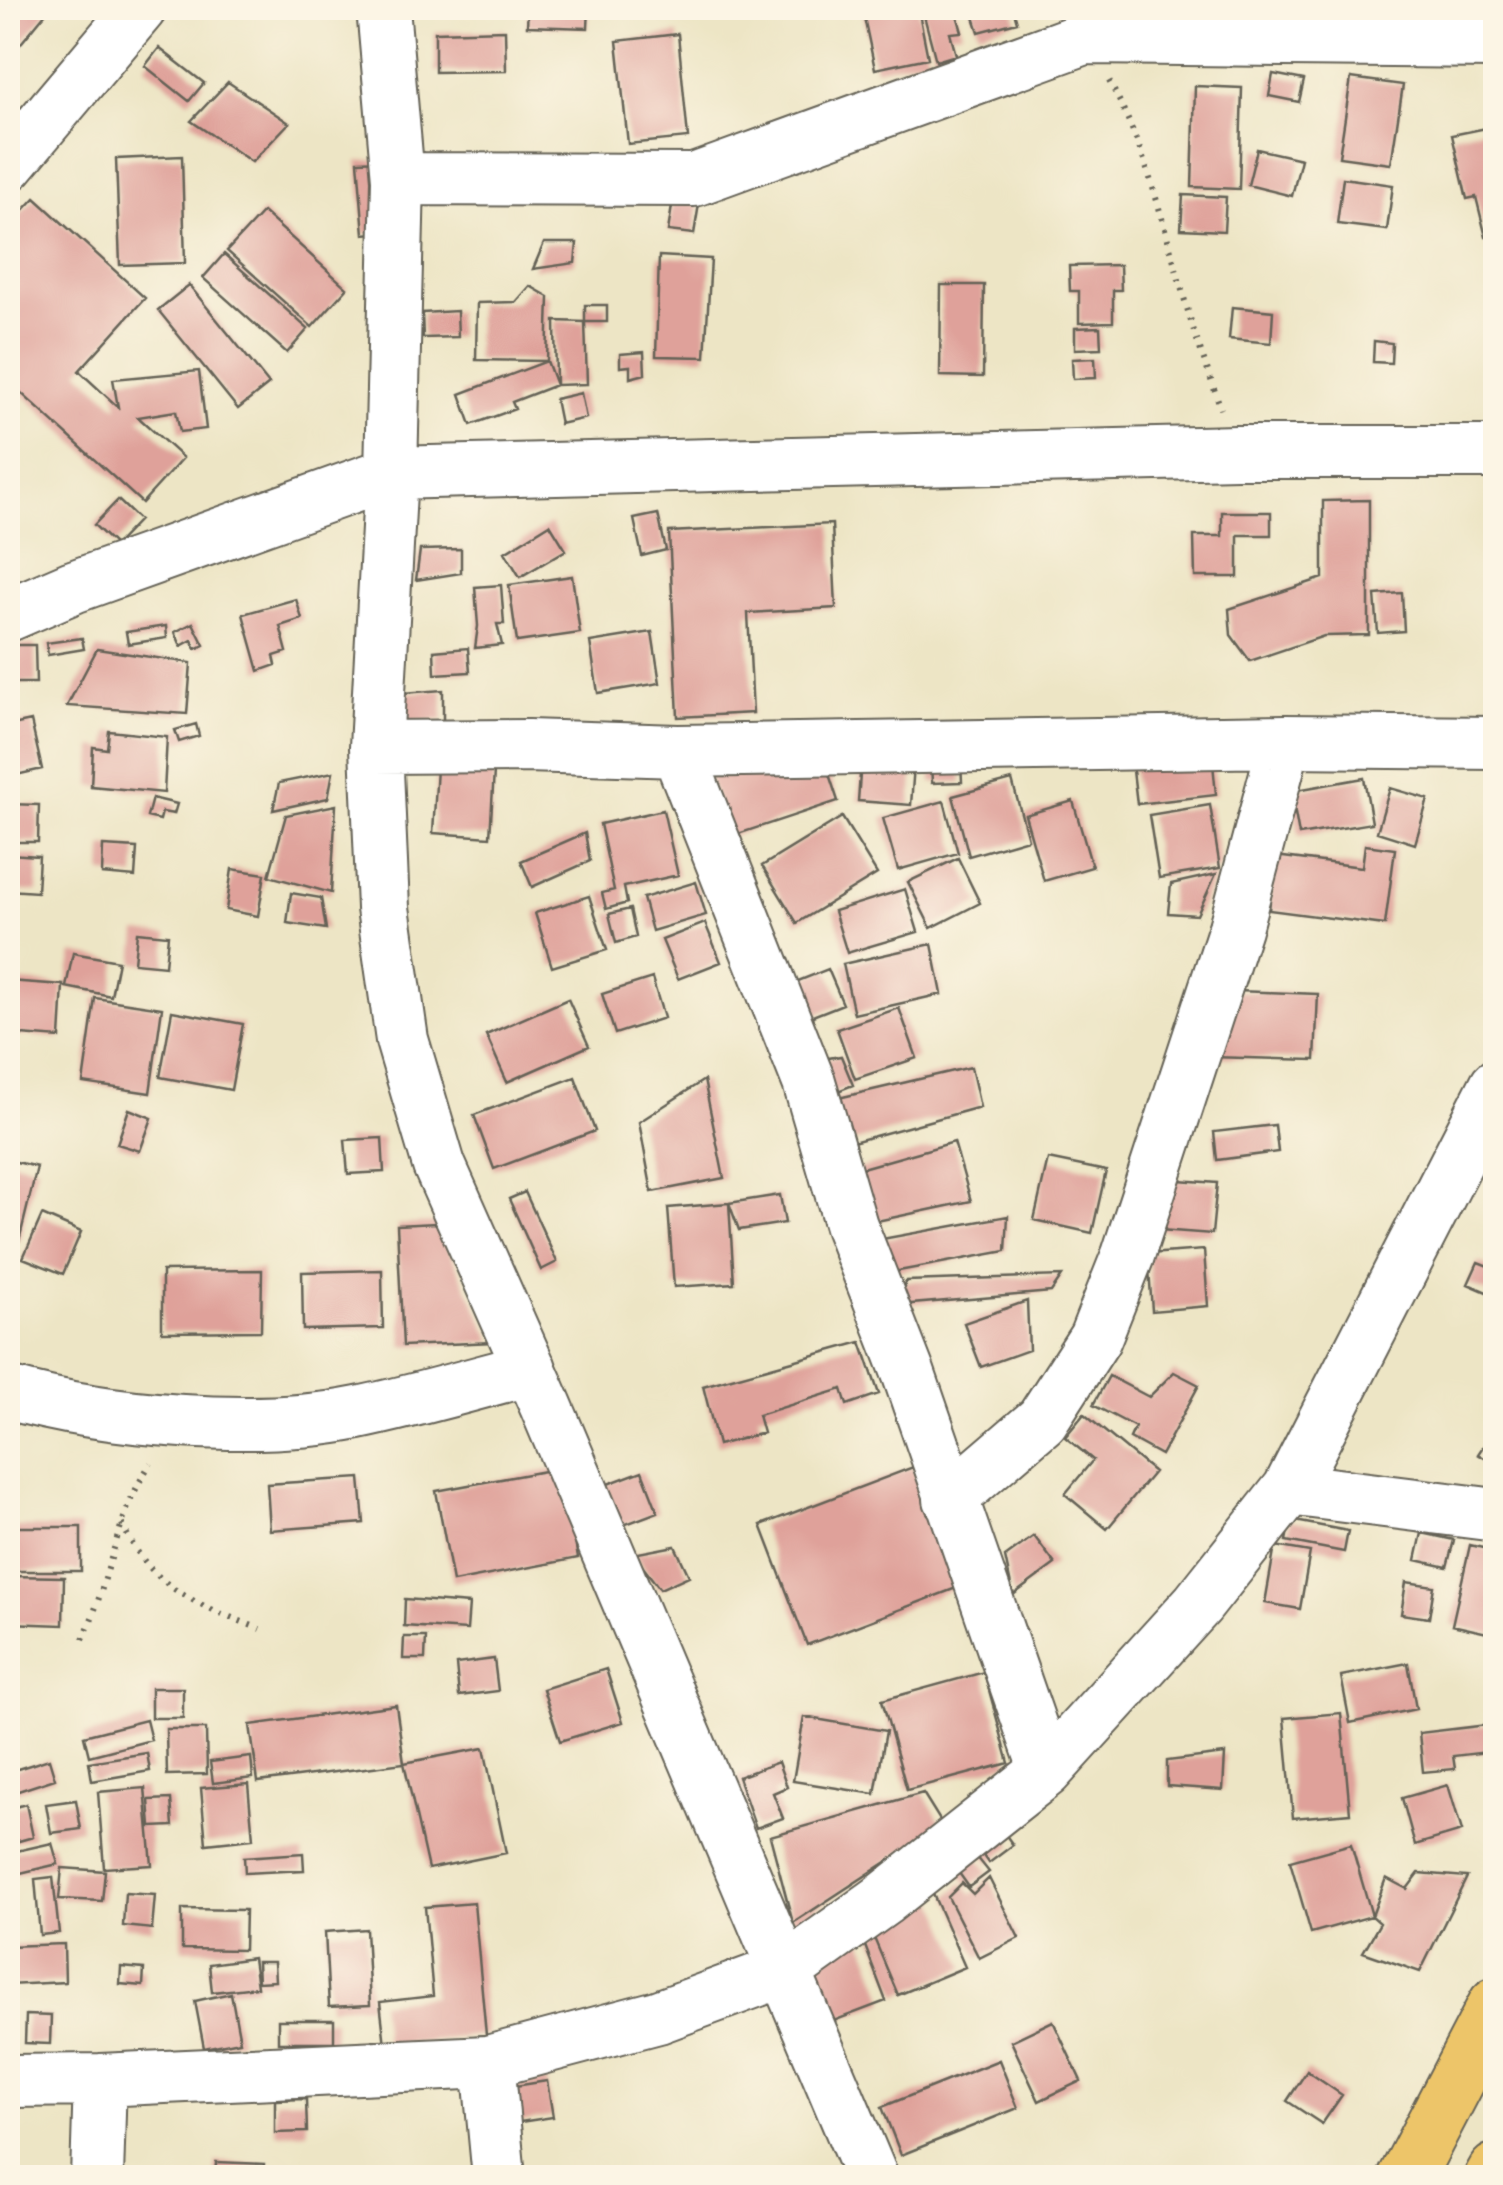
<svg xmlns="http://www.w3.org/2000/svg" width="1503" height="2185" font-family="Dekko,sans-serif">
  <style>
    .building { fill: #dfa19a }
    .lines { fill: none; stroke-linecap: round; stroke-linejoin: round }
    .minor-casing { stroke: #656257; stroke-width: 56 }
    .major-casing { stroke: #656257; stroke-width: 59 }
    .path { stroke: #656257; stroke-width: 6; stroke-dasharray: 2.5 8; stroke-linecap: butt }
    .minor { stroke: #fff; stroke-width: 52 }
    .major { stroke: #edc569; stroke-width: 55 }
  </style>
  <rect width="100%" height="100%" fill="#fcf5e5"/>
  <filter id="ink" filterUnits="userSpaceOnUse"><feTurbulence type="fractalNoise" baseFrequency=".01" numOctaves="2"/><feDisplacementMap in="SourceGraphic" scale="20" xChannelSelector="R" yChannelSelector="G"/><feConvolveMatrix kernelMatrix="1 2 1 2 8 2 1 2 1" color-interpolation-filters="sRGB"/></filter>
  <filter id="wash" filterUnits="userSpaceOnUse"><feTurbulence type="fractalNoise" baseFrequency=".0048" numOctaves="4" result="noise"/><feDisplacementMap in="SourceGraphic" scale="40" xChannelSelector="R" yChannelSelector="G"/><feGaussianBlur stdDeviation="2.25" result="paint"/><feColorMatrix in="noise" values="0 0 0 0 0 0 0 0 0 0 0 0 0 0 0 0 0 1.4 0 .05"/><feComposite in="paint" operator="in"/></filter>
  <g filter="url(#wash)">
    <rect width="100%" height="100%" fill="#ede5c5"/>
    <g id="blocks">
      <path class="building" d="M8 8H50L8 59Z
        M528 8H589L588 28 527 26Z
        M862 8H918L928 58 875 69Z
        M922 8H955L962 32 950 33 956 55 936 61Z
        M971 8H1013L1017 22 979 32Z
        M1454 8H1486L1485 23 1453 22Z
        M505 30 506 71 435 72V32Z
        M678 34 688 138 628 144 617 41Z
        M159 48 204 83 189 101 145 66Z
        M1273 74 1304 80 1299 102 1269 96Z
        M1351 78 1403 85 1391 164 1339 157Z
        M228 82 289 123 252 162 191 121Z
        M1195 86 1242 88 1239 189 1192 187Z
        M1496 126V235L1486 237 1476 197 1467 199 1452 135Z
        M1257 149 1301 159 1292 196 1248 185Z
        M182 156 185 263 120 265 116 159Z
        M381 160 386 232 364 234 358 161Z
        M1343 178 1393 185 1387 230 1337 224Z
        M1183 195 1226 197 1224 231 1181 229Z
        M35 198 145 298 79 371 118 407 113 379 199 371 206 429 180 432 176 411 138 417 183 458 142 503 8 381V227Z
        M673 200 699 204 694 234 668 231Z
        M263 212 347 288 312 327 227 251Z
        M544 243H577L575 263 533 269Z
        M224 254 308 329 287 353 203 278Z
        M659 256 711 259 705 357 656 356Z
        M1120 265 1121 290H1113V322L1079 323V291H1070L1069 266Z
        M189 285 269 384 238 409 158 310Z
        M941 285H984L983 377 940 376Z
        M530 286 549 297 547 361 476 360 477 303 516 302Z
        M585 305H607V322H585Z
        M1232 307 1273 311 1271 343 1229 339Z
        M457 311 458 337 423 338 422 313Z
        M555 321 585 322 587 384 556 385Z
        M1100 327 1101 348 1075 349V328Z
        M1374 341 1392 343 1391 363 1373 362Z
        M644 352 645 374 630 378V366L620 367V354Z
        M1095 358 1096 378 1073 379 1072 359Z
        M547 361 556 385 512 402 515 409 471 425 460 394Z
        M581 393 586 418 560 424 555 399Z
        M118 500 139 520 115 545 94 525Z
        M1369 500V635L1324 636 1250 661 1231 635 1229 609 1323 578V501Z
        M1222 512H1271V535H1238V577H1195L1194 536H1222Z
        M658 514 666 550 642 556 634 519Z
        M550 524 566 550 520 577 505 552Z
        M832 524 836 608 748 613 753 713 678 717 669 532Z
        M461 549V573L416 580 420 550Z
        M572 576 580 633 517 642 509 585Z
        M501 585 504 624H497L502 645 475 648 478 626 475 587Z
        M1402 593 1404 631 1378 633 1375 595Z
        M296 599 302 619 280 626 287 652 274 656 276 665 259 671 243 614Z
        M193 623 204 645 196 649 192 640 181 646 175 632Z
        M166 626 167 638 128 644 126 632Z
        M652 632 660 683 598 693 590 642Z
        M82 638 84 649 48 655 46 643Z
        M8 645H35L36 683H8Z
        M468 648 470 672 435 674 434 651Z
        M97 649 191 663 187 714 67 706Z
        M443 690V720L402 722 403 693Z
        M31 721 42 769 8 777V726Z
        M196 724 199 736 179 742 175 730Z
        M109 731 167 737 164 793 91 786 93 747 107 749Z
        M1212 753 1216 795 1137 804 1132 762Z
        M961 760 962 782 932 783 931 762Z
        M861 761 914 765 911 805 858 801Z
        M825 762 838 801 729 837 704 763Z
        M437 768 494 771 490 837 433 833Z
        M333 772 328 798 273 810 279 783Z
        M1364 778 1372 823 1299 835 1291 791Z
        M1012 780 1028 839 969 856 953 796Z
        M1390 788 1428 799 1415 844 1377 832Z
        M152 798 177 804 174 814 162 812 160 820 147 817Z
        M944 801 958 853 898 870 883 818Z
        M1073 801 1092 867 1044 881 1025 815Z
        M8 804 39 805 38 842H8Z
        M336 805 331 893 269 876 286 815Z
        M1210 805 1220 868 1159 878 1149 815Z
        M663 810 678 875 624 887 627 903 606 909 602 893 614 890 600 824Z
        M842 817 877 874 797 923 762 866Z
        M585 833 590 861 532 887 521 861Z
        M1365 845 1395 849 1385 925 1269 910 1275 856 1362 867Z
        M103 846 137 848 135 877 102 874Z
        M8 854 39 856 37 892 8 890Z
        M958 858 980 903 931 928 908 882Z
        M232 869 265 874 258 916 226 910Z
        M1216 874 1197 915 1168 913 1171 884Z
        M696 882 706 915 652 931 643 898Z
        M905 889 918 932 847 953 834 911Z
        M291 893 321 898 326 929 287 923Z
        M589 896 607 950 552 967 535 913Z
        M630 909 636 937 616 943 609 914Z
        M705 923 721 962 678 979 662 940Z
        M137 932 168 935 165 966 134 963Z
        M932 944 942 994 854 1014 843 964Z
        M73 953 118 961 111 996 66 987Z
        M828 969 843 1004 805 1019 822 1059 841 1056 853 1085 823 1097 778 989Z
        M652 978 664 1018 615 1034 602 994Z
        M8 981 63 985 60 1038 8 1034Z
        M1236 991 1318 994 1315 1060 1211 1057Z
        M95 998 162 1008 150 1093 83 1083Z
        M568 999 589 1046 507 1082 486 1035Z
        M899 1008 917 1058 855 1079 837 1029Z
        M172 1011 243 1024 231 1090 160 1077Z
        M971 1067 980 1107 842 1145 830 1100Z
        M575 1077 595 1131 494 1169 474 1115Z
        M704 1080 724 1178 652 1192 639 1122Z
        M129 1109 152 1118 140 1151 117 1144Z
        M1275 1125 1278 1152 1217 1160 1214 1132Z
        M382 1138 384 1172 348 1174 345 1140Z
        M954 1142 971 1201 858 1225 848 1172Z
        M1048 1159 1106 1171 1092 1233 1034 1220Z
        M8 1160 37 1167 19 1241 8 1238Z
        M1165 1179 1217 1183 1212 1234 1160 1230Z
        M525 1192 557 1262 541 1270 509 1199Z
        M780 1195 785 1223 739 1230 729 1203 734 1283 674 1287 668 1208 729 1203Z
        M42 1215 81 1232 63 1274 23 1258Z
        M1008 1216 1006 1251 888 1273 882 1239Z
        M436 1223 493 1342 403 1346 397 1225Z
        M1204 1250 1208 1306 1152 1311 1148 1254Z
        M1478 1262 1496 1269V1296L1468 1284Z
        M262 1270 261 1331 162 1332V1271Z
        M382 1270 383 1328 303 1330 302 1272Z
        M1062 1276 1051 1292 899 1305 906 1281Z
        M1027 1301 1029 1350 981 1367 964 1323Z
        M861 1342 879 1394 847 1405 842 1389 758 1415 763 1433 718 1445 703 1386Z
        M1174 1372 1199 1385 1161 1455 1130 1438 1135 1427 1093 1405 1109 1376 1149 1397Z
        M1084 1414 1154 1472 1107 1529 1065 1494 1093 1460 1065 1437Z
        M1496 1427V1465L1478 1454Z
        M913 1467 959 1587 807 1645 761 1525Z
        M561 1468 578 1558 453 1582 436 1491Z
        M642 1471 658 1512 621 1526 605 1485Z
        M360 1478 364 1523 270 1530 267 1484Z
        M1290 1520 1348 1531 1344 1552 1286 1541Z
        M8 1527H81V1571H8Z
        M1422 1533 1454 1540 1447 1567 1416 1560Z
        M1034 1536 1055 1564 1013 1595 1005 1557Z
        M1470 1545 1496 1551V1635L1452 1625Z
        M675 1546 689 1576 660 1589 633 1554Z
        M1275 1546 1310 1552 1300 1609 1265 1603Z
        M8 1576 64 1577 63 1625 8 1623Z
        M1406 1582 1434 1586 1429 1618 1401 1614Z
        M405 1599 469 1604 467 1630 404 1626Z
        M404 1637H426L425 1659H403Z
        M494 1659 498 1691 459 1696 456 1664Z
        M1408 1663 1416 1709 1350 1723 1341 1676Z
        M606 1669 623 1722 560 1741 543 1689Z
        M984 1672 1009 1763 907 1790 882 1700Z
        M151 1688H183V1718H151Z
        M396 1705 404 1763 258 1782 250 1725Z
        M1341 1713 1350 1813 1293 1818 1284 1718Z
        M804 1717 886 1731 875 1794 793 1781Z
        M146 1720 151 1740 89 1756 84 1736Z
        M1496 1724V1751L1453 1756 1455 1769 1423 1772 1419 1733Z
        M166 1729H206L207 1774 167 1775Z
        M484 1748 506 1853 428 1869 404 1763Z
        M147 1753 150 1771 92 1781 89 1762Z
        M1225 1754 1223 1790 1167 1786V1761Z
        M251 1757 253 1778 213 1783 210 1762Z
        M49 1759 55 1779 9 1794 8 1772Z
        M778 1762 787 1787 773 1793 783 1818 756 1828 738 1777Z
        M248 1784 253 1839 206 1844 201 1788Z
        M1448 1785 1462 1831 1415 1845 1402 1798Z
        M145 1788 152 1865 104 1868 98 1792Z
        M923 1793 943 1825 793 1923 770 1836Z
        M171 1799 173 1826 151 1827 149 1800Z
        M76 1800 81 1829 51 1833 46 1804Z
        M26 1804 33 1837 8 1844V1809Z
        M1000 1827 1013 1845 989 1863 976 1844Z
        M52 1843 58 1864 12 1875 8 1853Z
        M1351 1844 1372 1916 1311 1933 1290 1861Z
        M973 1852 989 1872 969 1887 954 1866Z
        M303 1853 304 1870 245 1873 244 1857Z
        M62 1868 105 1871 102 1901 59 1899Z
        M1419 1873 1467 1877 1420 1972 1363 1952 1380 1923 1372 1916 1386 1878 1407 1889Z
        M53 1877 59 1933 40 1935 35 1879Z
        M989 1878 1019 1938 979 1958 948 1897 962 1883 973 1894Z
        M932 1892 965 1967 898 1995 874 1938Z
        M125 1893 155 1895 152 1929 123 1926Z
        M474 1903 486 2035 385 2045 380 2002 433 1996 425 1907Z
        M182 1909 245 1910 244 1950 182 1949Z
        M366 1929 370 2005 329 2007 325 1932Z
        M859 1930 886 2001 831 2022 811 1970Z
        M64 1944 65 1982 8 1985V1946Z
        M253 1958 257 1987 212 1992 209 1964Z
        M257 1962H274L275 1981 258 1982Z
        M121 1967 144 1969 143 1986 120 1984Z
        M231 1993 240 2041 204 2048 195 2001Z
        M26 2015 51 2016 50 2044 25 2043Z
        M278 2020H334V2042H278Z
        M1053 2021 1081 2081 1039 2101 1011 2041Z
        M999 2060 1018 2108 901 2155 882 2107Z
        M1307 2071 1342 2095 1322 2124 1287 2101Z
        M547 2081 553 2117 520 2122 515 2086Z
        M306 2099 307 2132 275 2133V2100Z
        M216 2162 264 2164 263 2178H215Z"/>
    </g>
  </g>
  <g filter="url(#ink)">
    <use href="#blocks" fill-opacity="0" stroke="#656257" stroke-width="2.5"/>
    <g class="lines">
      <g class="minor-casing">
        <path id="minor" d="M383 8 398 179 391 473 376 747 383 908 402 1040 439 1165 546 1406 872 2178
          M8 165 140 8
          M398 179 694 180 1085 38 1496 42
          M8 615 73 587 391 473 1237 452H1496
          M376 747 528 746 678 751 1285 741 1496 743
          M678 751 809 1082 851 1226 909 1375 1046 1771
          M8 1393C106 1421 258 1433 358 1413 416 1401 473 1384 530 1369
          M1289 1489 1496 1515
          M950 1499 1042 1420 1095 1338 1128 1255 1235 928 1285 741
          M488 2062 499 2178
          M8 2081 100 2080 488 2062 658 2017 785 1970 883 1900 1046 1771 1198 1604 1289 1489 1496 1085
          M97 2178 100 2080"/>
      </g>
      <g class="major-casing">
        <path id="major" d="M1406 2178 1496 2005
          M1492 2178 1496 2171"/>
      </g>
      <path class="path" d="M1109 81C1152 159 1167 244 1193 328 1202 355 1212 382 1221 409
        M122 1524C153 1591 196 1603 260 1629
        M83 1639C110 1582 115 1516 151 1463"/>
      <use href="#minor" class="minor"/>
      <use href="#major" class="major"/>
    </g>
  </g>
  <rect width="1503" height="2185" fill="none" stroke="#fcf5e5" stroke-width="40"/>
</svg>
